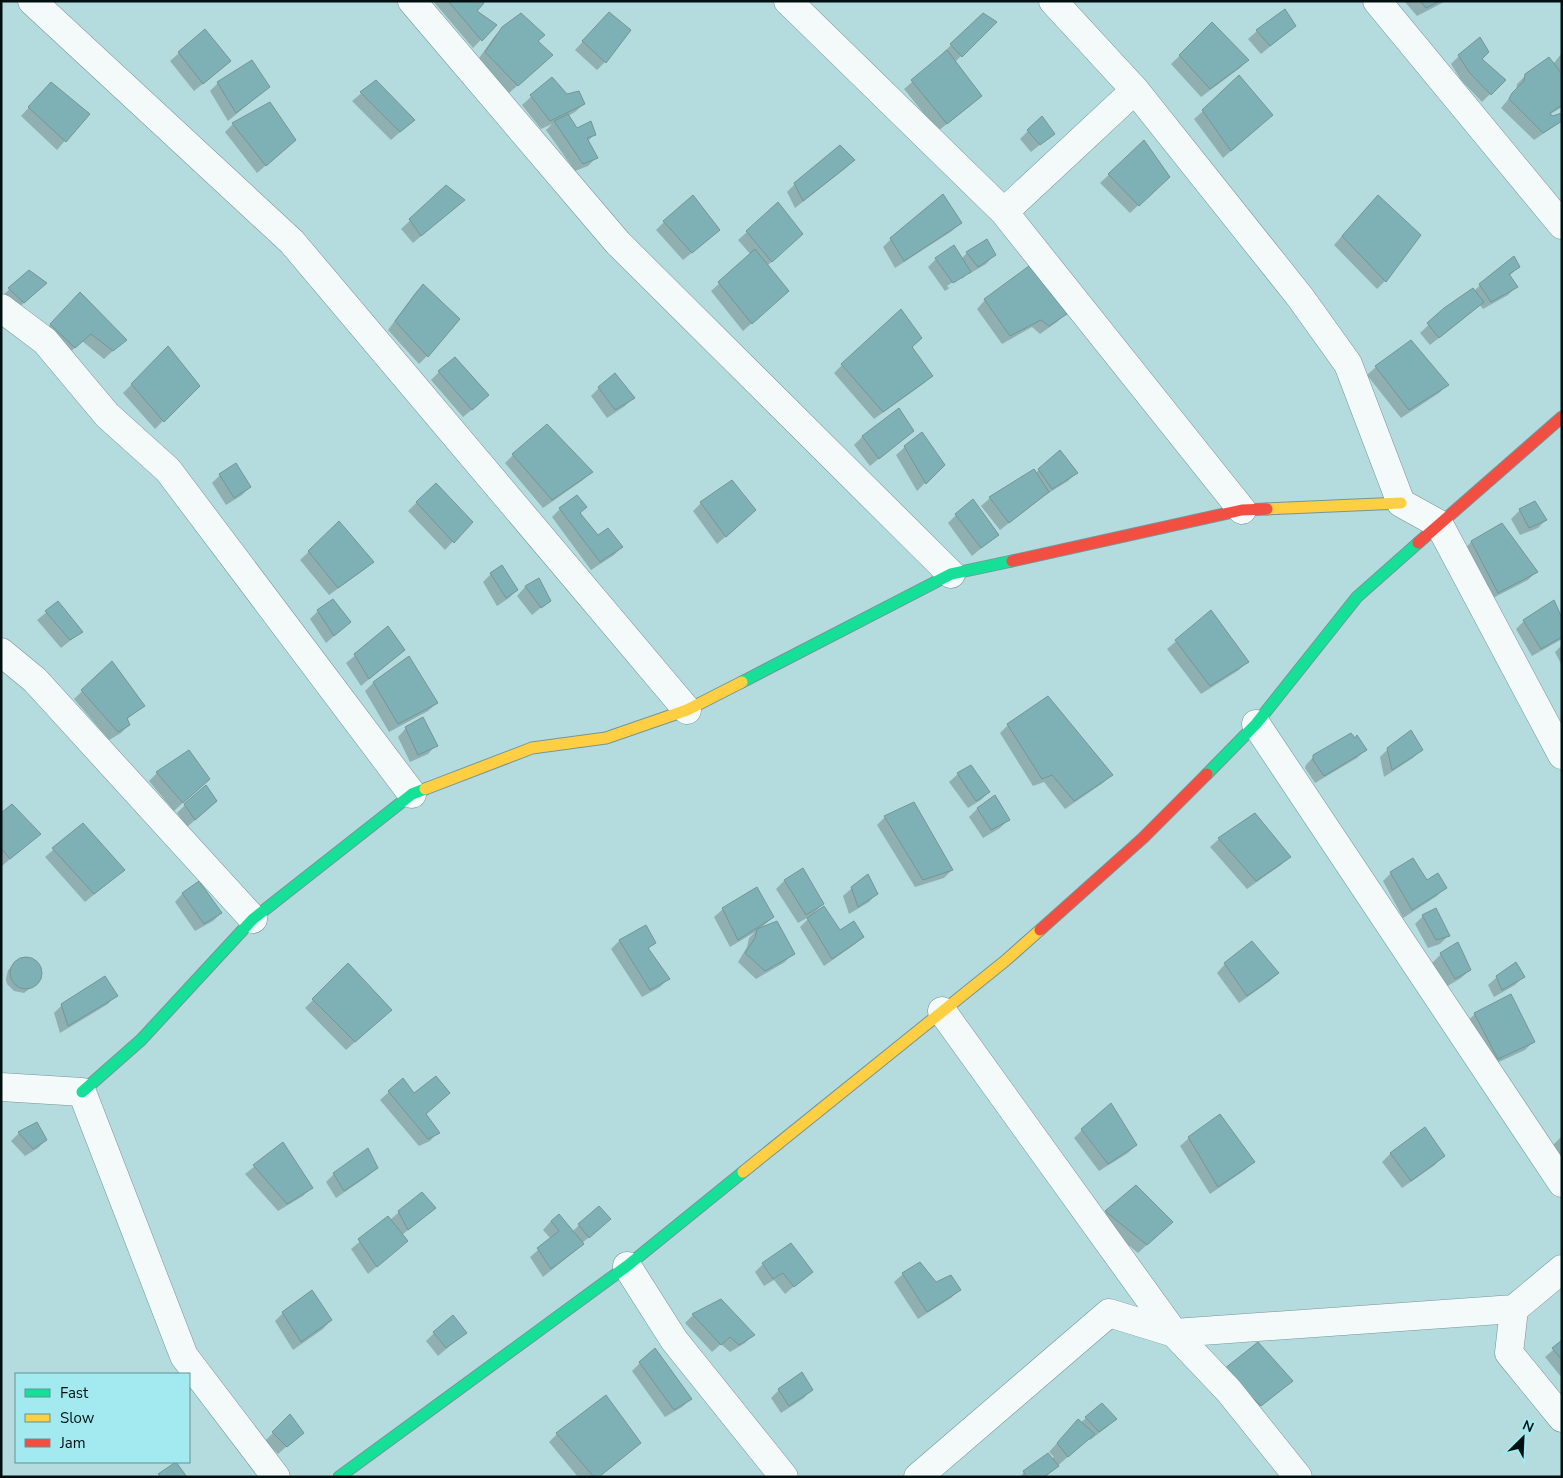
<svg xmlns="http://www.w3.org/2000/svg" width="1563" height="1478" font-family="'Nunito Sans',sans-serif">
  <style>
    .shadow { fill: #0003 }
    .building { fill: #7eb1b5; stroke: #759596 }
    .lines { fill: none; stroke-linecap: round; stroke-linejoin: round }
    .street-casing { stroke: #759596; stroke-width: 29 }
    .fast-casing { stroke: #759596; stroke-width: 13 }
    .slow-casing { stroke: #759596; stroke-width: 13 }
    .jam-casing { stroke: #759596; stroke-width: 13 }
    .street { stroke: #f4fafa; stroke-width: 28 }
    .fast { stroke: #16e098; stroke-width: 11 }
    .slow { stroke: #ffcf43; stroke-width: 11 }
    .jam { stroke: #f24e42; stroke-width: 11 }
  </style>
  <rect width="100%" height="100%" fill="#b4dbde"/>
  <path class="shadow" d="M433 1H482L475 11 495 25 473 48Z
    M1404 1H1446L1417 16Z
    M601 22 605 62 597 70 575 50Z
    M995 22 955 62 972 104 938 131 904 89 944 54 943 53 951 45Z
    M1212 24 1248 60 1240 68 1201 97 1171 64Z
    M1295 26 1261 54 1248 39 1257 31Z
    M503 28 537 42 543 63 509 93 477 61 494 37Z
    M205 30 221 69 194 91 170 61Z
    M1562 53V107L1549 115 1562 121 1534 140 1501 108 1516 90 1517 84 1526 75 1553 64Z
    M1459 56 1504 80 1482 102 1461 80 1451 64Z
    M552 78 566 96 584 104 575 112 568 116 576 129 594 135 587 142 596 158 588 166 575 171 546 130 552 124 541 129 522 105Z
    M376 81 414 120 391 140 352 101Z
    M218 83 269 87 228 121 210 91Z
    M43 92 88 114 57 150 21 116Z
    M1203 111 1263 123 1223 158 1194 119Z
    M233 124 286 148 257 173 225 132Z
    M1028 131 1053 134 1031 152 1020 139Z
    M1144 142 1160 185 1130 213 1100 183Z
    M854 160 846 168 795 208 787 192 795 184Z
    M446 187 463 200 413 243 401 229Z
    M1370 204 1385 281 1377 289 1334 245Z
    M664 222 710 238 683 260 656 230Z
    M960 223 952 231 895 268 883 247 891 239Z
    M747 232 793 242 767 266 779 299 743 331 711 291 751 255 738 240Z
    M967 253 994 255 986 264 969 274 968 273 962 279V276L947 286 949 288 961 280 945 291 928 267 936 259H961Z
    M1029 267 1065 314 1057 322 1040 334 1032 327 1002 344 977 309 985 300Z
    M1519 267 1509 276 1516 287 1508 295 1483 309 1480 305 1430 345 1420 333 1445 309 1474 291 1480 285Z
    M29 271 46 283 15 311 1 297Z
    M423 285 427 356 419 364 388 330 415 293Z
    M80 294 125 340 104 359 82 341 66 356 42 333Z
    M1410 342 1447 385 1439 393 1401 418 1367 375 1376 367Z
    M910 347 931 376 923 384 874 419 834 373 842 365Z
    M168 348 198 386 155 429 123 393Z
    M439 372 479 404 463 417 431 380Z
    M599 388 633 398 625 406 607 418 591 396Z
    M898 410 912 431 870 466 854 445 862 437Z
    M905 447 943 465 917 491 896 455Z
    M513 455 591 472 583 480 543 508 505 463Z
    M235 465 250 487 242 495 226 505 212 483 220 475Z
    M1039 470 1076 473 1068 481 1044 496 1000 530 981 506 990 498 1034 471 1035 473Z
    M1535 502 1546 520 1538 528 1520 535 1511 519 1520 510Z
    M416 503 471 522 445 550 408 511Z
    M701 503 746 519 717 544 693 511Z
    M560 509 579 514 598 537 622 547 614 555 591 570 552 517Z
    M956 515 997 535 972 556 948 523Z
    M339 523 372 562 364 570 329 595 300 560Z
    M1501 525 1536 572 1528 580 1489 600 1463 551 1471 542Z
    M491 574 517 590 509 598 497 606 483 582Z
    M539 580 550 600 532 615 517 596 525 587Z
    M58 603 81 632 61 648 37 620Z
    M318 611 350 622 326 643 310 619Z
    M1210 612 1247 662 1239 670 1201 694 1167 649Z
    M1524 621H1562V639L1532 656 1516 629Z
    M388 628 404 650 361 686 346 663Z
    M1562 645V666L1555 652Z
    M111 663 144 706 126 720 129 725 121 733 109 740 74 699Z
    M374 682 437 703 428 711 389 732 365 691Z
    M1008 725 1111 775 1103 783 1065 809 1044 782 1033 786 1000 733Z
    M406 728 436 745 428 754 410 762 398 737Z
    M1354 739 1365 750 1357 758 1315 783 1305 768 1306 765 1314 756Z
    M1388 749 1421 750 1413 758 1384 777 1380 757Z
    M971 767 989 792 981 800 968 808 949 782 958 774Z
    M157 773 200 787 174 811 149 781Z
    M995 797 1008 820 1000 828 983 838 969 817 977 809Z
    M185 805 207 810 187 827 177 813Z
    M1 815 39 834 2 866H1Z
    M885 817 952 870 944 878 915 887 877 825Z
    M83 824 124 870 85 902 45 857Z
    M1219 839 1289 857 1281 865 1247 889 1210 847Z
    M1391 873 1426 882 1445 887 1437 896 1403 918 1383 881Z
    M784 881 823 904 813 914 840 932 863 937 854 945 824 966 800 927 812 915 798 923 776 889Z
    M852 888 877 893 869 902 849 914 843 896Z
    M183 893 221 913 213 921 195 931 175 902Z
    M723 909 773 917 761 928 793 953 785 962 756 979 738 962 747 947 749 938 755 932 730 947 714 917Z
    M1423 916 1448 936 1440 944 1428 948 1415 924Z
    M619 941 654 942 647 949 668 979 660 987 642 997 611 949Z
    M1457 944 1470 970 1461 978 1446 987 1432 963 1441 954Z
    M24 958 34 960 37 963 41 973 37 983 24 993 14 991 7 984 6 979 8 970 20 959Z
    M1225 964 1278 973 1270 981 1239 1003 1217 973Z
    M348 965 382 1018 346 1050 305 1008Z
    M1497 977H1523L1515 985 1494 997 1488 985Z
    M116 995 108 1004 60 1033 54 1013 62 1005Z
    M1475 1014 1533 1042 1525 1050 1490 1066 1466 1022Z
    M402 1080 438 1132 430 1141 419 1146 380 1100Z
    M1425 1129 1443 1156 1435 1165 1402 1188 1382 1162 1390 1154Z
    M1082 1130 1136 1145 1128 1153 1099 1171 1074 1138Z
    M19 1133 46 1140 38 1148 25 1156 11 1141Z
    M1562 1136V1160L1553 1145Z
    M1189 1138 1253 1162 1245 1170 1210 1194 1180 1146Z
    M283 1144 311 1188 303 1196 278 1211 245 1174Z
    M377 1168 368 1176 336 1198 326 1182 334 1174Z
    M435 1208 402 1235 407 1241 368 1274 351 1249 388 1218 390 1220 399 1212Z
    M1106 1212 1163 1230 1138 1253 1098 1220Z
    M551 1221 572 1232 579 1225 601 1227 582 1243 574 1252 543 1277 530 1257 551 1239 543 1230Z
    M763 1264 811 1272 785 1294 774 1280 764 1286 755 1272Z
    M903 1274 936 1284 959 1290 951 1298 918 1319 894 1282Z
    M283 1313 331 1320 323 1329 293 1350 275 1321Z
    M693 1315 753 1335 745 1343 730 1352 721 1344 712 1352 685 1323Z
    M434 1333H465L438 1356 426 1341Z
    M1562 1342V1378L1545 1357Z
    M640 1363 691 1399 682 1407 665 1417 632 1371Z
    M1225 1370 1291 1381 1252 1413Z
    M812 1389 804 1398 781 1413 771 1398 779 1390Z
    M605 1397 599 1477H578L549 1442 557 1434Z
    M1102 1405 1115 1419 1107 1427 1090 1440 1089 1438 1045 1477H1020L1024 1472 1054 1457 1049 1452 1070 1429 1080 1423Z
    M290 1416 302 1433 278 1454 265 1441Z"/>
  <path class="building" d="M448 1H483L484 3 477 11 497 25 482 41Z
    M1420 1H1440L1426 8Z
    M1285 9 1296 26 1270 46 1256 30Z
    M609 12 631 30 606 63 582 41Z
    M521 13 545 35 538 41 553 55 518 86 485 52 502 27Z
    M983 13 997 22 962 57 950 44Z
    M1212 22 1249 60 1210 89 1179 55Z
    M205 29 231 61 203 84 178 52Z
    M1480 37 1489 52 1482 59 1506 80 1491 95 1469 72 1458 55Z
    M947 50 982 96 947 124 911 80Z
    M1549 57 1562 74V105L1550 113 1552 116 1562 113V121L1543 133 1509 99 1512 93 1524 81 1525 74Z
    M252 60 270 87 236 113 217 82Z
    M1239 75 1273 115 1231 151 1202 110Z
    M552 77 567 94 579 91 585 104 550 121 530 95Z
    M376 80 415 120 400 132 360 92Z
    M51 82 90 114 66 142 28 107Z
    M270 102 296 140 266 166 232 123Z
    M568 114 577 128 591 121 596 135 587 138 598 158 583 164 554 121Z
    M1042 116 1055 134 1040 145 1027 130Z
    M1144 140 1170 177 1139 206 1108 174Z
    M840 145 855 160 803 201 794 183Z
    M446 185 465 200 421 236 409 219Z
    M943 194 962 223 904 261 890 238Z
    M693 195 720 230 692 253 663 221Z
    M1378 195 1421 235 1386 282 1342 236Z
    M778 202 803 234 772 262 746 231Z
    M987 239 996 255 978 267 966 252Z
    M954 245 971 272 953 283 935 258Z
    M755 249 789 291 752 324 718 282Z
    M1514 256 1520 267 1509 274 1518 287 1491 302 1479 284Z
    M1029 266 1067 314 1049 326 1041 320 1010 336 984 299Z
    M29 270 47 283 24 303 8 288Z
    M423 284 460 319 428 357 395 321Z
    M1473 288 1484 302 1439 338 1427 323 1444 308Z
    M80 292 127 340 113 351 91 334 75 348 50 324Z
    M901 309 922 338 912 347 933 376 883 412 841 364Z
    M1411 340 1449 385 1409 410 1375 366Z
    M168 346 200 386 164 422 131 384Z
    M455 357 489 395 472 410 438 371Z
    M615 373 635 398 615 410 598 387Z
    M899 408 914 431 879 459 862 436Z
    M547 424 593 472 552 500 512 454Z
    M922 432 945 465 926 484 904 446Z
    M1060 450 1078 473 1052 489 1038 469Z
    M236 463 251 487 234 498 219 474Z
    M1034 469 1049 492 1009 523 989 497Z
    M732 480 756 510 726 537 700 502Z
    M436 483 473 522 454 543 416 502Z
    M577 495 587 507 580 513 598 535 608 528 623 547 600 562 559 508Z
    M973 499 999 535 981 548 955 514Z
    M1535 501 1547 520 1529 528 1519 509Z
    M339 521 374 562 338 588 308 551Z
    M1502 523 1538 572 1498 593 1471 541Z
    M502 565 518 590 506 598 490 573Z
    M539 578 551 601 541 608 525 586Z
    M333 599 351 622 334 636 317 610Z
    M1554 600 1562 618V637L1541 649 1523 620Z
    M58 601 83 632 70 640 45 611Z
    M1211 610 1249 662 1210 686 1175 640Z
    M388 626 405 650 369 679 354 654Z
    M409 656 438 703 398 724 373 682Z
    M112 661 145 706 127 718 130 725 118 732 81 690Z
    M1048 696 1113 775 1074 801 1052 775 1042 779 1007 724Z
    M423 717 438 746 418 755 405 727Z
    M1411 730 1423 750 1392 770 1387 748Z
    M1351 733 1355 738 1357 735 1367 750 1324 776 1313 760V755Z
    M189 750 210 779 183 803 156 772Z
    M971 765 990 792 976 801 957 773Z
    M206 785 217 801 195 820 184 804Z
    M995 795 1010 820 991 830 977 808Z
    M914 802 953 870 923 880 884 816Z
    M12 804 41 834 10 859 1 848V813Z
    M1255 813 1291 857 1256 881 1218 838Z
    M83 823 125 870 94 894 52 848Z
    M1413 858 1427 880 1438 873 1447 888 1412 910 1390 872Z
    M803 868 824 904 806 915 784 880Z
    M868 874 878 894 858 907 851 887Z
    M199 881 222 913 204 924 182 893Z
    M757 887 774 917 738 940 722 908Z
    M824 906 840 930 854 921 864 937 832 959 807 918Z
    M1436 908 1450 936 1436 940 1422 915Z
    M777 921 795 954 765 971 745 953 755 938 757 929Z
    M646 925 656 943 648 948 670 979 650 990 619 940Z
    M1252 941 1279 973 1247 996 1224 963Z
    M1458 942 1471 970 1455 979 1440 953Z
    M10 973a16 16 0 1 1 32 0a16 16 0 1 1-32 0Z
    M1516 962 1525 977 1502 990 1496 976Z
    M348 963 392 1010 355 1042 312 999Z
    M105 976 118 996 68 1026 61 1004Z
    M1511 994 1535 1042 1498 1059 1474 1013Z
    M436 1076 450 1093 426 1114 440 1133 428 1139 388 1091 403 1078 414 1093Z
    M1111 1103 1137 1145 1108 1164 1081 1129Z
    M1220 1114 1255 1162 1218 1187 1188 1137Z
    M37 1122 47 1140 33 1149 18 1132Z
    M1425 1127 1445 1156 1411 1181 1390 1153Z
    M283 1142 313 1188 287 1204 253 1165Z
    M368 1148 378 1168 344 1191 333 1173Z
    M1136 1185 1173 1222 1147 1245 1105 1211Z
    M422 1192 436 1208 408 1230 398 1211Z
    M599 1206 611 1219 589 1238 578 1224Z
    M559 1214 584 1244 551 1269 537 1248 559 1231 551 1221Z
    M388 1216 408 1241 377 1267 358 1239Z
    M791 1243 813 1272 794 1287 783 1273 773 1279 762 1263Z
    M920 1262 936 1282 951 1275 961 1290 927 1312 902 1273Z
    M312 1290 332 1320 301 1342 282 1312Z
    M721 1299 755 1335 739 1345 730 1337 721 1345 692 1314Z
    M453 1315 467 1333 446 1348 433 1332Z
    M1562 1340V1360L1552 1348Z
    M1258 1342 1293 1381 1261 1406 1224 1369Z
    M655 1348 692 1399 674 1410 639 1362Z
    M802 1372 813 1390 789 1406 778 1389Z
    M606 1395 641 1443 599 1477H594L556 1433Z
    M1102 1403 1117 1419 1099 1432 1085 1417Z
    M290 1414 304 1433 287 1447 272 1432Z
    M1078 1419 1095 1434 1068 1457 1057 1443Z
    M1048 1453 1059 1466 1044 1477H1027L1023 1471Z
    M176 1462 187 1477H161L158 1474Z"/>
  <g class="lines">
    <g class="street-casing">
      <path id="street" d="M32 1 292 242 687 710
        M412 1 618 243 951 574
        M788 1 1004 212 1242 510
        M1053 1 1135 90 1300 297 1348 364 1401 503 1439 524 1562 755
        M1377 1 1562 225
        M1004 212 1135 90
        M1 308 45 341 107 415 168 470 412 794
        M1 652 35 680 253 919
        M1256 724 1562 1183
        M942 1011 1174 1333 1229 1391 1298 1477
        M1 1087 82 1092 184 1356 276 1477
        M627 1266 674 1340 784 1477
        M1562 1269 1514 1309 1509 1353 1562 1418
        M918 1477 1109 1313 1174 1333 1514 1309"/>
    </g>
    <g class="fast-casing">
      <path id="fast" d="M742 682 951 574 1012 561
        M1207 774 1256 724 1357 597 1418 543
        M82 1092 141 1040 253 919 412 794 425 789
        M339 1477 627 1266 743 1172"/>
    </g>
    <g class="slow-casing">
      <path id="slow" d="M1267 509 1401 503
        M425 789 532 748 606 738 687 710 742 682
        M743 1172 1005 961 1040 930"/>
    </g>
    <g class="jam-casing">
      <path id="jam" d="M1418 543 1562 417
        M1012 561 1242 510 1267 509
        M1040 930 1143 838 1207 774"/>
    </g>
    <use href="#street" class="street"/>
    <use href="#fast" class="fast"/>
    <use href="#slow" class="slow"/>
    <use href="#jam" class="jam"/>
  </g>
  <rect width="1563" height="1478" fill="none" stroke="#001011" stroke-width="5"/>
  <rect x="15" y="1373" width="175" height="90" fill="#a2eaf0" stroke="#619397"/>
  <rect x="25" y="1389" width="25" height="8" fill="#16e098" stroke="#619397"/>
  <text x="60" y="1398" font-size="15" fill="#001011">Fast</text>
  <rect x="25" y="1414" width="25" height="8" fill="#ffcf43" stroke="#619397"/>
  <text x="60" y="1423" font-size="15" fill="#001011">Slow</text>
  <rect x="25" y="1439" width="25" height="8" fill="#f24e42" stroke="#619397"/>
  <text x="60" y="1448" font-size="15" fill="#001011">Jam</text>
  <g transform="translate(1523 1438) rotate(24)" stroke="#a2eaf0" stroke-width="4" paint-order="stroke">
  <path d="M0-4L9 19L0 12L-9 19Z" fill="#001011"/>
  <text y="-8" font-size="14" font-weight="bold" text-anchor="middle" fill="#001011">N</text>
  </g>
</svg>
